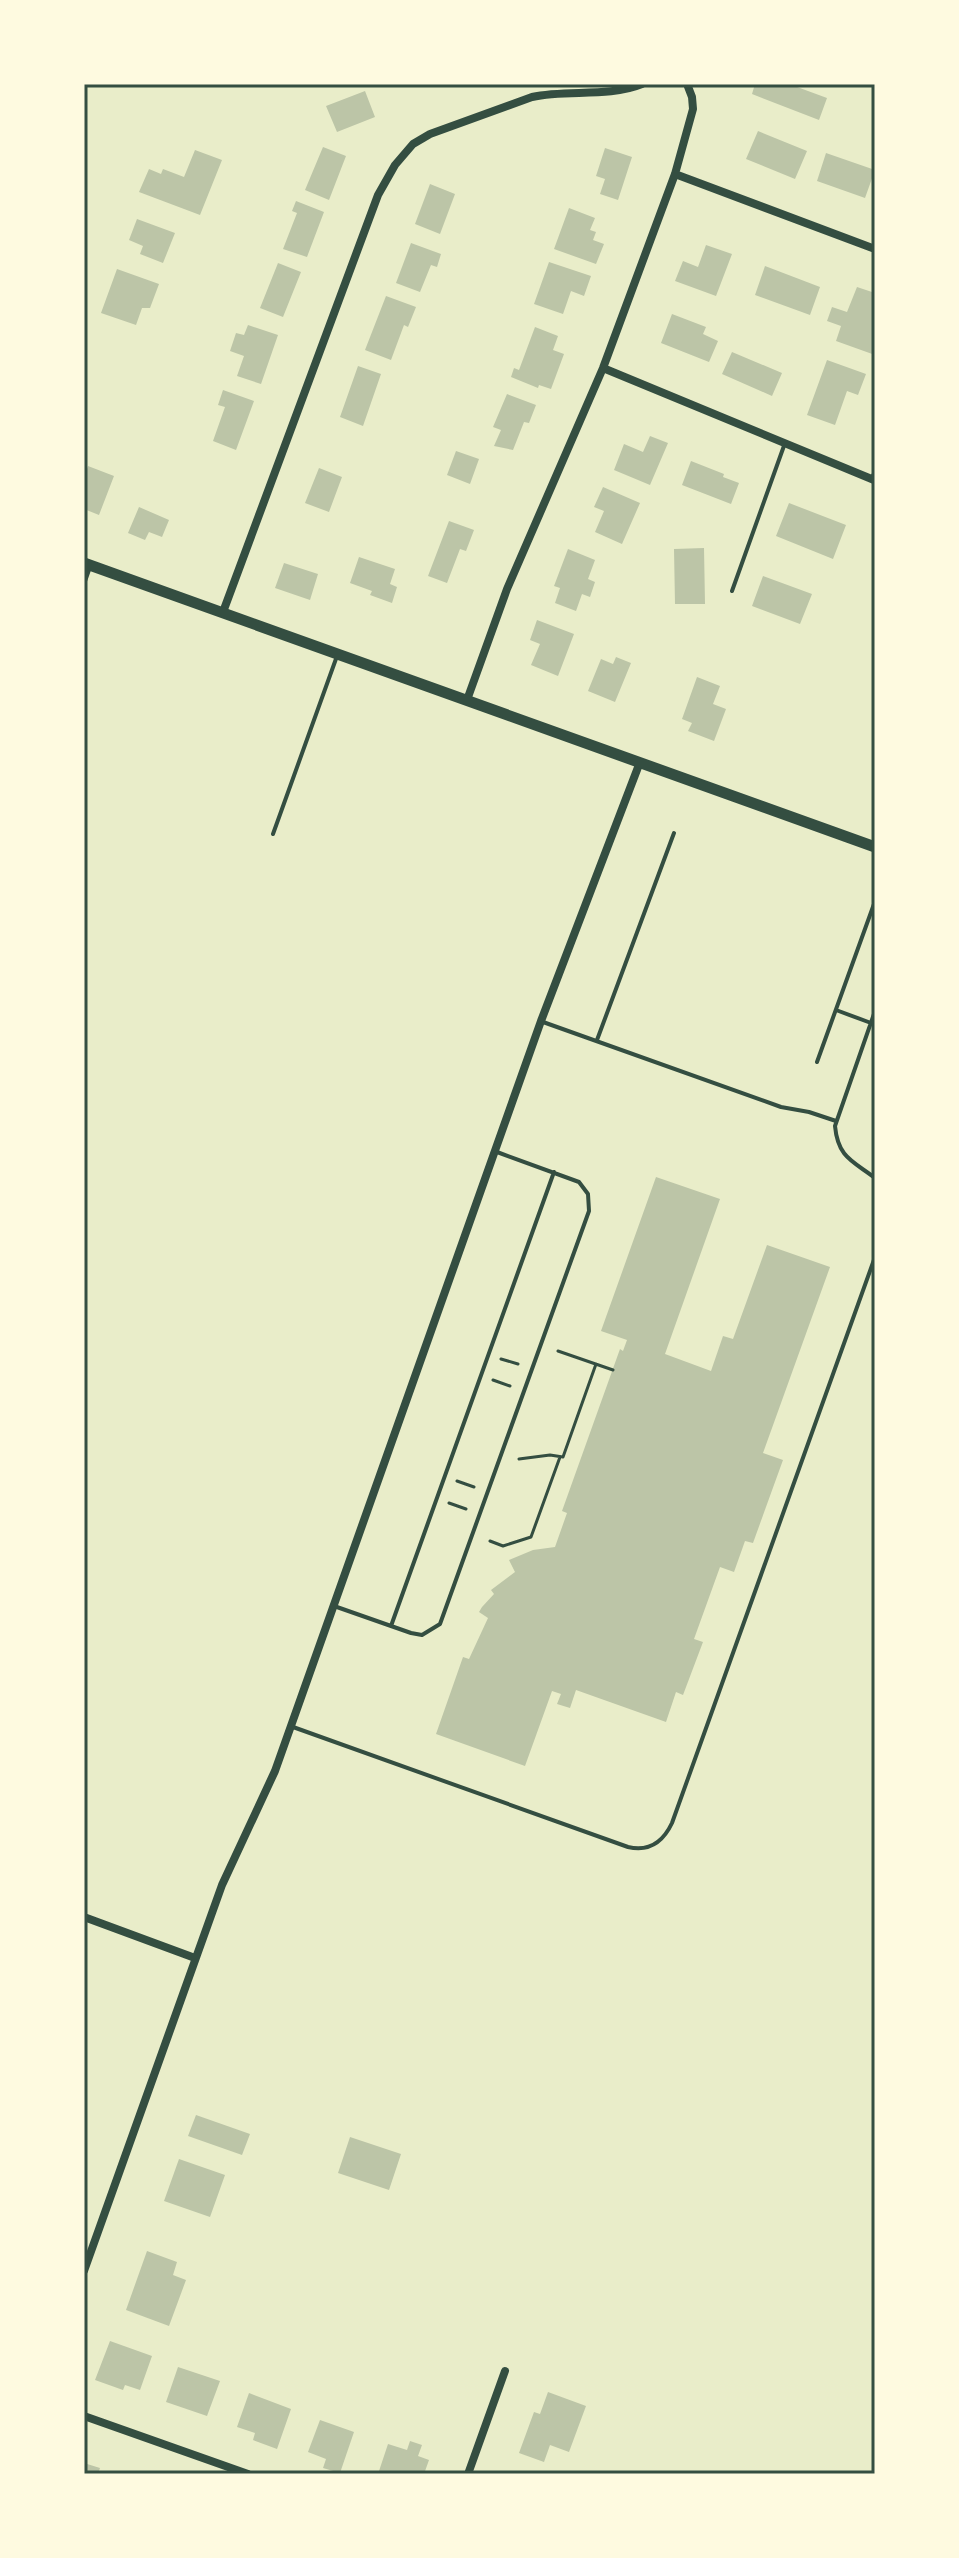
<svg xmlns="http://www.w3.org/2000/svg" width="959" height="2558" font-family="Helvetica,sans-serif">
  <style>
    .building { fill: #bcc5a7 }
    .lines { fill: none; stroke-linecap: round; stroke-linejoin: round }
    .path { stroke: #344e41; stroke-width: 3 }
    .service { stroke: #344e41; stroke-width: 4 }
    .minor { stroke: #344e41; stroke-width: 8 }
    .tertiary { stroke: #344e41; stroke-width: 11 }
    .neatline { fill: none; stroke: #344e41; stroke-width: 3 }
  </style>
  <rect width="100%" height="100%" fill="#e9edc9"/>
  <path class="building" d="M755 84H789L827 98 819 120 752 94Z
    M365 91 375 117 337 132 326 106Z
    M758 131 807 151 795 179 746 159Z
    M323 147 346 156 329 200 305 190Z
    M605 148 632 157 618 200 600 194 605 179 596 176Z
    M195 150 222 160 200 215 139 192 149 169 161 174 163 169 184 177Z
    M826 153 875 170 865 198 817 181Z
    M430 184 455 194 440 234 415 224Z
    M296 201 324 212 307 257 283 249 297 213 292 211Z
    M569 208 595 218 590 230 596 232 593 240 604 244 596 264 554 249Z
    M137 219 175 233 163 263 140 254 143 246 129 240Z
    M411 243 441 254 437 267 431 265 420 292 396 283Z
    M706 245 732 254 716 296 675 281 683 261 698 267Z
    M549 262 591 276 584 296 571 291 563 314 534 304Z
    M278 263 301 272 283 317 260 308Z
    M765 266 820 287 810 315 755 295Z
    M117 269 159 284 150 308H142L136 325 101 313Z
    M857 287 875 293V355L836 341 841 326 827 321 832 307 847 312Z
    M386 296 416 307 408 327 404 325 391 360 365 350Z
    M672 314 706 327 703 334 718 341 709 362 661 343Z
    M248 325 278 335 261 384 237 376 244 356 230 351 236 333 244 335Z
    M535 327 558 336 553 350 564 354 551 389 539 385 538 388 511 377 514 368 519 370Z
    M732 352 782 373 772 396 722 374Z
    M827 360 866 374 858 395 847 391 835 425 807 415Z
    M358 366 381 374 363 426 340 417Z
    M223 390 254 401 236 450 213 441 225 407 218 405Z
    M507 394 536 405 529 423 524 422 513 450 494 446 501 430 493 427Z
    M650 436 668 443 650 485 614 470 624 444 643 452Z
    M456 451 479 459 470 484 447 475Z
    M691 461 724 474 723 477 739 483 731 504 682 485Z
    M88 466 114 476 99 515 84 509V478Z
    M319 468 342 477 329 512 305 503Z
    M603 487 640 503 622 544 595 532 604 511 594 507Z
    M789 503 846 525 833 559 776 536Z
    M139 507 169 520 162 537 149 532 145 540 128 533Z
    M449 521 474 530 466 551 460 549 447 583 428 576Z
    M704 548 705 604H675L674 549Z
    M568 549 595 560 588 579 595 582 590 597 582 594 576 611 555 603 560 588 554 586Z
    M359 557 395 569 390 584 397 587 392 603 370 595 372 591 350 583Z
    M284 563 318 574 310 600 275 588Z
    M763 576 812 594 800 624 752 606Z
    M537 620 574 634 558 676 531 665 540 644 530 640Z
    M616 657 631 663 615 702 588 691 601 659 613 664Z
    M697 677 720 686 713 704 726 709 714 741 688 731 692 723 682 719Z
    M656 1177 720 1199 665 1354 711 1371 723 1336 733 1339 767 1245 830 1267 763 1453 783 1460 753 1543 745 1541 734 1572 720 1567 694 1639 703 1642 683 1695 676 1692 666 1722 576 1690 570 1708 557 1704 561 1694 552 1691 525 1766 436 1734 463 1657 469 1659 488 1618 479 1612 482 1607 494 1594 491 1590 515 1572 509 1560 533 1550 555 1547 567 1513 562 1511 620 1349 623 1351 627 1340 601 1331Z
    M196 2115 250 2134 242 2155 188 2136Z
    M350 2137 401 2154 389 2190 338 2173Z
    M179 2159 225 2175 210 2217 164 2201Z
    M147 2251 177 2262 173 2275 186 2280 169 2326 126 2310Z
    M110 2341 152 2356 140 2390 125 2385 123 2390 95 2380Z
    M178 2367 220 2381 207 2416 166 2402Z
    M548 2392 586 2406 569 2452 550 2445 544 2462 519 2453 534 2412 540 2414Z
    M249 2393 291 2409 277 2449 253 2440 255 2433 237 2427Z
    M320 2420 354 2432 340 2473 323 2468 326 2459 308 2452Z
    M410 2441 422 2445 418 2456 429 2460 424 2474H378L388 2444 407 2450Z
    M84 2463 100 2468 98 2474H84Z"/>
  <g class="lines">
    <path class="path" d="M558 1351 613 1370
      M501 1359 518 1364
      M493 1380 510 1386
      M519 1459 550 1455 563 1457 596 1364
      M457 1481 474 1487
      M449 1503 466 1509
      M490 1541 503 1546 531 1537 560 1457"/>
    <path class="service" d="M84 584 90 567
      M732 591 785 443
      M273 834 337 656
      M836 1010 871 1023
      M875 1011 835 1126C838 1158 853 1161 875 1178
      M543 1022 781 1107 809 1112 836 1121
      M597 1040 674 833
      M817 1062 874 904
      M334 1606 411 1633 422 1635 440 1624 589 1211 588 1194 579 1182 497 1152
      M391 1626 554 1172
      M293 1727 628 1847C649 1852 663 1842 672 1823L875 1257"/>
    <path class="minor" d="M675 174 875 249
      M603 368 874 480 875 476
      M223 612 378 195 395 165 413 144 430 134 532 97C568 89 607 98 642 84
      M467 700 507 589 603 368 675 174 693 109 692 97 687 84
      M84 1917 195 1958
      M84 2271 222 1885 275 1771 541 1021 640 762
      M84 2416 248 2474
      M468 2474 505 2371"/>
    <path class="tertiary" d="M84 563 875 847"/>
  </g>
  <rect width="959" height="2558" fill="none" stroke="#fefae0" stroke-width="172"/>
  <rect x="86" y="86" width="787" height="2386" class="neatline"/>
</svg>
